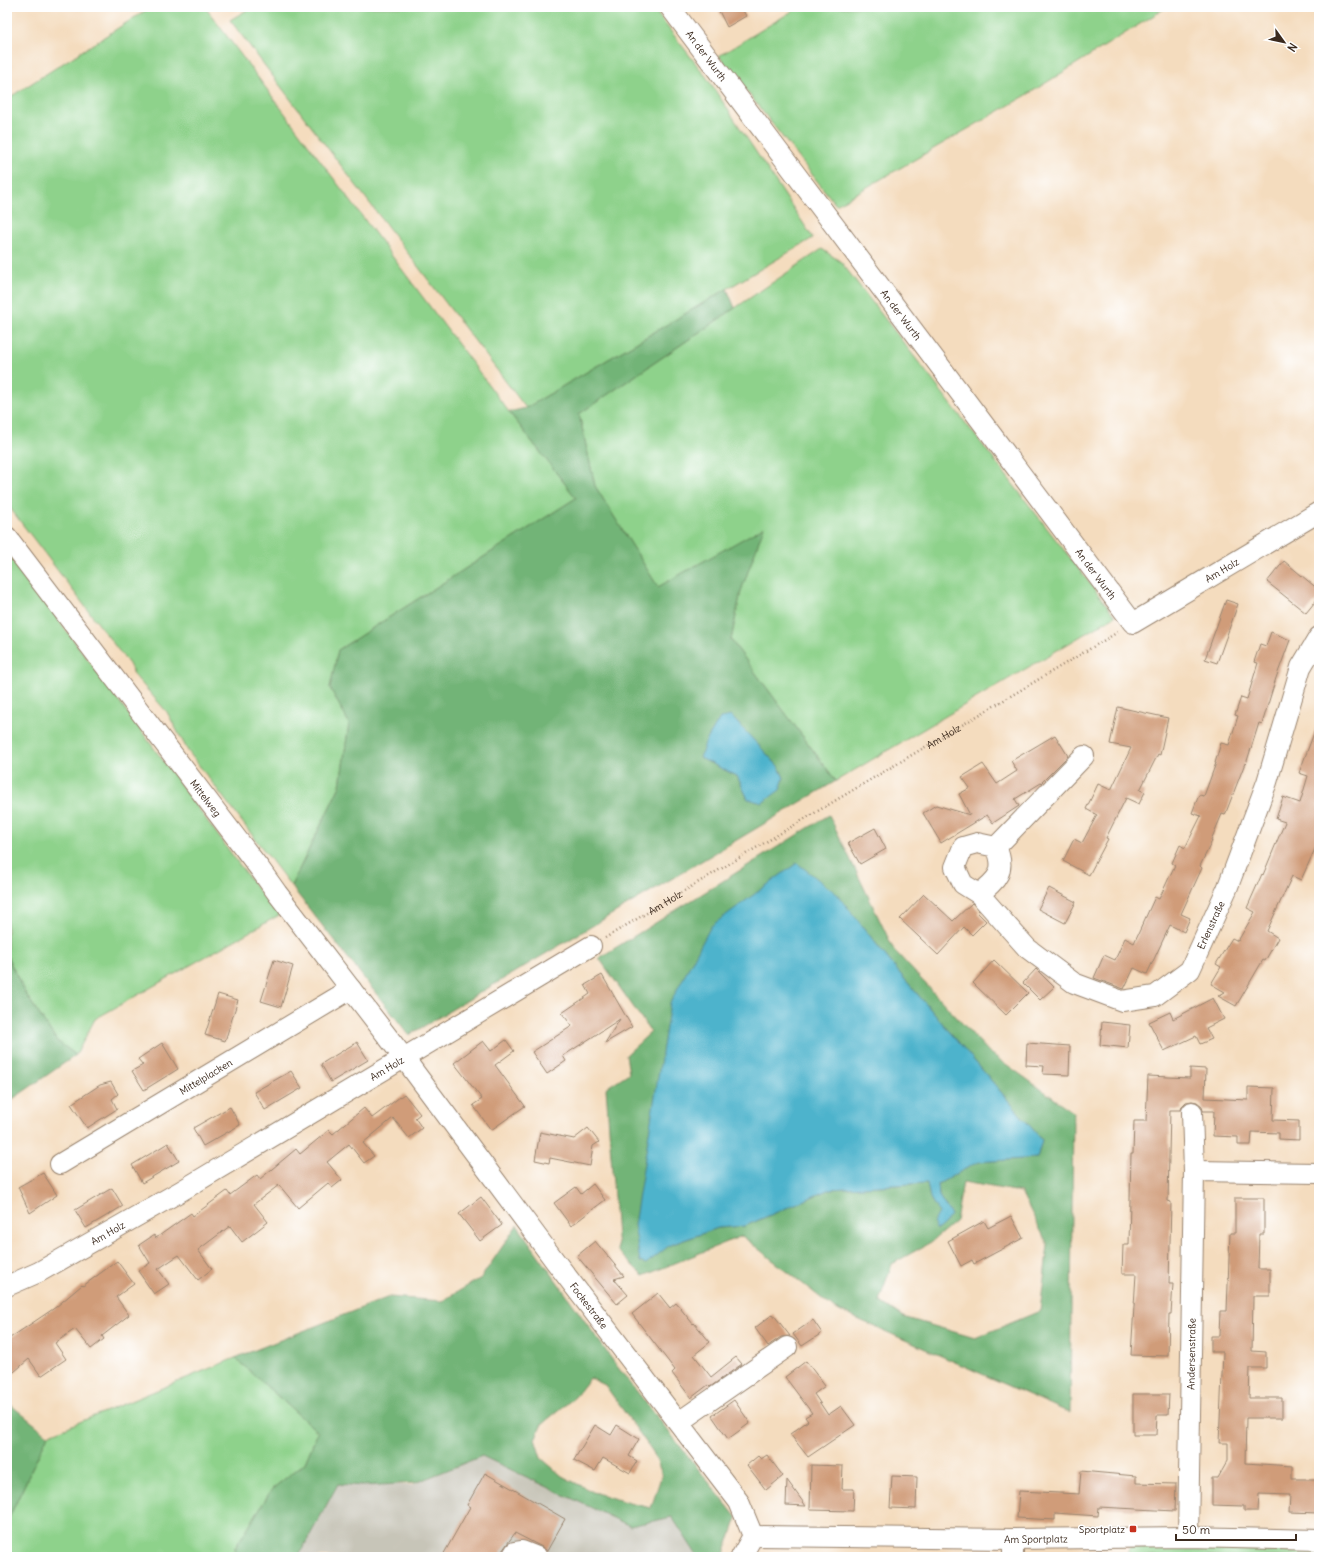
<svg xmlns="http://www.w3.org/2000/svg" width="1326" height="1564" font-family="Delius,sans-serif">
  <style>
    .industrial { fill: #c7c5b8 }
    .green { fill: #8ed28b; stroke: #647e54 }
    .forest { fill: #72b477; stroke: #566f4a; fill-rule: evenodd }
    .water { fill: #4db3cc; stroke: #446e75 }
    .building { fill: #d09c79 }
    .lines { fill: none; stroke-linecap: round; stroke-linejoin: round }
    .minor-casing { stroke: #98836e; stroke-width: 22 }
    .path { stroke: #98836e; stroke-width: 2.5; stroke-dasharray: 1 3; stroke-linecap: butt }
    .minor { stroke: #fff; stroke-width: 20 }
    .poi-dot { fill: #c8321e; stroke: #fff; stroke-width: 1.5 }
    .labels { text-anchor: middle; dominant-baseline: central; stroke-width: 3; stroke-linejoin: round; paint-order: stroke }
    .street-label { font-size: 10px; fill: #3b2a1e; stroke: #fff }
    .poi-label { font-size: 10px; fill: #3b2a1e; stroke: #fff; text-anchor: end }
  </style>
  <rect width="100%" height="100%" fill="#fff"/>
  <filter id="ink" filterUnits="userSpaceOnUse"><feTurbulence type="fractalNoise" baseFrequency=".025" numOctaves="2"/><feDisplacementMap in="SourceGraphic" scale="8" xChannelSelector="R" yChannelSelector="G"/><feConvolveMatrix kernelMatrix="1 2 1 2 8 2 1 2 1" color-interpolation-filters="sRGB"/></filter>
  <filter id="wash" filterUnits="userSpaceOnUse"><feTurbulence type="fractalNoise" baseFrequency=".012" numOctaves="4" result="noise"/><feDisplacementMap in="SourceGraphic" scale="16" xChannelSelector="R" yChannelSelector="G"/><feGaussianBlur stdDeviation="0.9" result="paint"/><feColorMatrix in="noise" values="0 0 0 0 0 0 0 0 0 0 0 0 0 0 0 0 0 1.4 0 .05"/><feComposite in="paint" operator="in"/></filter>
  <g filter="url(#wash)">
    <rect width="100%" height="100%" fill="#f4dcbe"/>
    <path class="industrial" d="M482 1456 630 1526 672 1517 698 1557H298L338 1484 412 1485Z"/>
    <path class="green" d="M151 7H205L509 412 576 498 338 650 330 688 349 723 340 786 291 886 188 751 167 712 135 676 129 664 7 504V99Z
      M252 7H652L707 78 813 238 526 408 230 20Z
      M799 7H1167L1025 96 836 205 719 56Z
      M822 249 841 262 1115 616 836 781 731 640 741 591 763 528 658 587 595 486 579 414Z
      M7 551 145 736 269 905 283 913 95 1019 76 1055 57 1041 25 993 7 956Z
      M235 1358 318 1432 305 1463 272 1489 235 1548 237 1557H7V1522L48 1435Z
      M1130 1547 1319 1552V1557H1128Z"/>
    <path class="forest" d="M727 289 735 308 579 414 595 486 658 587 764 527 741 591 731 640 836 781 409 1035 291 886 340 786 349 723 330 688 338 650 576 498 509 412 526 408ZM731 716 779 767 784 778 748 799 737 776 700 758Z
      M829 815 894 950 989 1052 1073 1112 1070 1413 835 1309 742 1236 643 1276 618 1251 606 1088 629 1073 626 1055 651 1032 599 958ZM837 894 896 969 1042 1140 1037 1158 978 1162 938 1184 939 1196 951 1215 939 1213 930 1198 927 1183 830 1189 745 1226 718 1228 670 1245ZM963 1182 1021 1192 1048 1245 1040 1311 975 1338 903 1317 879 1301 892 1264 931 1242 956 1221Z
      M7 956 25 993 57 1041 76 1055 7 1103Z
      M517 1225 616 1365 737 1518 723 1557H698L672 1517 630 1526 482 1456 415 1483 363 1486 338 1484 298 1557H237L235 1548 272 1489 305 1463 318 1432 235 1358 389 1297 442 1301 481 1278ZM590 1378 605 1385 653 1452 662 1474 651 1508 629 1503 593 1492 562 1476 541 1458 535 1439 542 1424 575 1397Z
      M7 1402 48 1435 7 1522Z"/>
    <path class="water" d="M731 716 779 767 784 778 780 790 762 803 748 799 737 776 700 758 705 743 720 718Z
      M797 863 837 894 896 969 1042 1140 1037 1158 978 1162 938 1184 939 1196 951 1215 944 1224 937 1230 933 1223 939 1213 930 1198 927 1183 830 1189 745 1226 718 1228 670 1245 646 1264 640 1262 634 1225 670 1003 711 926Z"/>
    <g id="blocks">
      <path class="building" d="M726 7H741L746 16 727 27 719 11Z
        M1284 561 1319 590V597L1306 613 1267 582Z
        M1226 600 1238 604 1217 663 1205 659Z
        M1271 632 1290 640 1276 678 1262 724 1259 723 1246 764 1245 763 1225 815 1222 814 1211 840 1212 841 1200 866 1202 868 1181 914 1190 918 1184 932 1170 925 1147 974 1134 968 1124 989 1094 978 1104 955 1115 960 1125 938 1134 943 1155 897 1159 899 1175 865 1172 863 1180 845 1185 848 1201 816 1192 813 1199 795 1204 796 1216 763H1215L1221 743 1229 745 1238 716 1235 715 1241 697 1247 699 1258 663 1254 662 1260 644 1266 646Z
        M1118 707 1168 718 1160 755 1158 754 1140 790 1145 792 1139 804 1126 798 1106 838 1108 839 1089 875 1063 861 1074 839 1082 843 1097 815 1086 809 1098 784 1111 790 1131 748 1110 744Z
        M1317 725 1319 726V840L1301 880 1292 876 1267 931 1278 938 1265 961 1263 960 1236 1006 1218 996 1225 992 1211 984 1221 967 1216 964 1232 938 1238 941 1255 912 1247 908 1262 874 1263 875 1285 822 1276 819 1283 797 1300 803 1308 776 1299 773Z
        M1055 735 1068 756 1041 783 1015 799 1019 806 993 823 987 815 941 843 923 813 936 805 970 815 959 794 970 788 962 777 983 764 997 784 1017 771 1011 761Z
        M875 828 886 849 860 864 848 843Z
        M1049 888 1076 902 1065 923 1038 909Z
        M924 894 953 921 972 903 979 911 978 913 986 921 972 935 964 927 938 955 900 919Z
        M274 960 293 966 281 1007 261 1001Z
        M994 960 1028 993 1006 1015 973 983Z
        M1036 969 1054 987 1040 1000 1023 983Z
        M602 975 632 1027 605 1043 620 1019 563 1056 566 1061 547 1074 532 1052 572 1026 562 1013 590 994 585 985Z
        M218 994 238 1000 225 1041 205 1035Z
        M1213 998 1224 1019 1206 1028 1212 1039 1200 1044 1196 1036 1164 1051 1149 1022 1170 1012 1173 1019Z
        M1102 1022 1130 1025 1128 1048 1100 1045Z
        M506 1040 514 1051 495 1065 525 1106 491 1130 473 1105 482 1099 454 1063 483 1041 491 1051Z
        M357 1042 368 1060 331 1082 321 1064Z
        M162 1043 178 1069 144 1090 132 1071 143 1065 138 1059Z
        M1027 1043 1070 1046 1069 1075 1043 1074 1044 1066 1026 1065Z
        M1190 1068 1206 1069 1205 1098 1248 1100V1087L1274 1088 1273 1120 1299 1121V1140L1279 1139V1133L1252 1132 1251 1145H1238V1137L1213 1136 1214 1111H1203L1202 1106 1197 1102 1192 1101 1186 1102 1182 1106 1181 1110H1170L1168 1201 1171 1202 1169 1284H1173L1171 1314H1169L1168 1356 1131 1355 1136 1274H1122L1123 1245H1129L1131 1154H1133L1134 1121H1146L1148 1076 1190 1078Z
        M291 1071 302 1088 265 1110 254 1092Z
        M111 1082 118 1094 112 1099 117 1109 87 1128 71 1104 100 1085Z
        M404 1094 420 1114 415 1118 422 1128 409 1138 393 1118 363 1143 374 1156 364 1163 349 1144 327 1162 342 1180 332 1188 328 1183 298 1208 279 1185 254 1204 268 1222 242 1242 230 1226 198 1250 212 1269 198 1280 179 1255 158 1269 169 1284 154 1294 138 1271 150 1263 139 1245 154 1235 156 1238 191 1213 193 1216 227 1191 230 1195 257 1175 260 1179 296 1149 300 1154 329 1130 333 1134 364 1108 372 1118Z
        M230 1107 240 1125 203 1146 193 1128Z
        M588 1128 599 1142 593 1146 590 1166 550 1158 549 1163 535 1160 540 1132 574 1139Z
        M168 1143 179 1161 142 1183 132 1165Z
        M43 1173 57 1195 30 1213 18 1187Z
        M593 1184 605 1200 571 1226 554 1203 576 1187 581 1194Z
        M112 1188 123 1206 86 1228 75 1210Z
        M481 1197 502 1225 480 1241 459 1214Z
        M1235 1198H1264V1234H1259L1258 1269H1270V1296H1253L1252 1351 1266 1352V1368H1250L1249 1398H1282V1418H1246L1245 1463 1292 1466V1479H1319V1513L1289 1512 1290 1495 1259 1494 1258 1511H1244V1506L1212 1505V1478H1218L1228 1460V1443H1219L1223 1352H1211V1336H1219L1220 1311H1227L1230 1233H1235Z
        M1011 1216 1023 1238 974 1264 972 1260 961 1266 948 1241 984 1221 988 1228Z
        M595 1241 624 1276 614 1279 628 1295 617 1304 577 1256Z
        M117 1261 134 1284 116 1297 129 1315 102 1336 104 1339 91 1349 75 1329 55 1343 66 1359 41 1376 29 1359 7 1378V1340L56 1307 82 1285 83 1286Z
        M658 1293 670 1308 676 1303 693 1324 694 1323 710 1342 694 1355 711 1377 736 1357 742 1364 710 1387 708 1385 691 1398 672 1373 675 1370 632 1314Z
        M773 1314 790 1336 781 1337 768 1346 755 1328Z
        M813 1320 822 1333 802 1346 793 1334Z
        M806 1361 825 1386 814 1394 828 1415 841 1406 855 1425 808 1457 790 1434 808 1421 805 1417 812 1413 785 1377Z
        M1133 1394H1169L1168 1415H1157L1156 1435H1133Z
        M734 1400 750 1423 728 1439 712 1416Z
        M595 1425 611 1435 617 1425 639 1439 629 1456 637 1461 630 1473 603 1458 595 1471 574 1460Z
        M767 1455 783 1476 766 1490 747 1465 758 1456 761 1459Z
        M811 1465 843 1466 842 1489H854L853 1511 810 1510Z
        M1081 1471 1136 1476V1483L1176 1484 1175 1511 1099 1507 1098 1516 1055 1513V1520L1017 1518 1019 1491 1079 1494Z
        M485 1473 565 1519 547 1551 542 1547 515 1533 502 1551 501 1557H442L470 1507 467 1505Z
        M892 1476 917 1477 916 1509 890 1508Z
        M787 1480 806 1506 786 1505Z"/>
    </g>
  </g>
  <g filter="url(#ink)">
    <use href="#blocks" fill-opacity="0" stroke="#98836e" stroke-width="1"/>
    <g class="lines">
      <g class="minor-casing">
        <g id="minor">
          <path id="s2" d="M670 7 1133 623 1319 512"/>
          <path id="s3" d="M7 537 260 869 277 893 404 1058 555 1261 739 1502 753 1536"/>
          <path d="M996 847 1084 756"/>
          <path id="s4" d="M979 894C997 880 1007 871 996 847L977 843 963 847 955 867 963 884 979 894 1027 948 1074 983 1122 1001 1155 996 1190 970 1227 889 1267 782 1301 667 1319 637"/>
          <path d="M1192 1112 1194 1171"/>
          <path id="s5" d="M60 1164 351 989"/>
          <path id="s6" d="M7 1286 39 1272 181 1191 591 946"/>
          <path d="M679 1422 787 1347"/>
          <path id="s7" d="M753 1536 1013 1539 1188 1537 1319 1540"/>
          <path id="s8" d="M1188 1537 1194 1171 1319 1173"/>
          <path d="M1013 1539V1557"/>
          <path d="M512 1557 515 1552 522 1551 537 1557"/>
          <path d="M741 1557 753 1536"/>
        </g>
      </g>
      <path class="path" id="s1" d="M605 938 1118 632"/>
      <use href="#minor" class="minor"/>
    </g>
  </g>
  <rect class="poi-dot" x="1129" y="1525" width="8" height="8" rx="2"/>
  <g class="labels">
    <g class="street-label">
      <text stroke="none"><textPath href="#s2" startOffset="61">An der Wurth</textPath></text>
      <text stroke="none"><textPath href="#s2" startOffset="385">An der Wurth</textPath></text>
      <text stroke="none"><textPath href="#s2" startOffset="874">Am Holz</textPath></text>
      <text stroke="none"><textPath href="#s2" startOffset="709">An der Wurth</textPath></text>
      <text stroke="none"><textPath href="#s1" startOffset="394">Am Holz</textPath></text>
      <text stroke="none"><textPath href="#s3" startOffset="328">Mittelweg</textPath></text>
      <text stroke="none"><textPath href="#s1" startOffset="70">Am Holz</textPath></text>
      <text stroke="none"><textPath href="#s4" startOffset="458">Erlenstraße</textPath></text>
      <text stroke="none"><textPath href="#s6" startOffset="438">Am Holz</textPath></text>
      <text stroke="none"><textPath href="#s5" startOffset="170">Mittelplacken</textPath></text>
      <text stroke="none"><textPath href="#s6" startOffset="114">Am Holz</textPath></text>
      <text stroke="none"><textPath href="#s3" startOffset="964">Fockestraße</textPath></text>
      <text stroke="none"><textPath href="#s8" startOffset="183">Andersenstraße</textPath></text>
      <text stroke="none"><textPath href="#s7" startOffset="283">Am Sportplatz</textPath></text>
    </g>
    <g class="poi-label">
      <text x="1125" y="1529">Sportplatz</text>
    </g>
  </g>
  <rect width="1326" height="1564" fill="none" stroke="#fff" stroke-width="24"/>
  <g transform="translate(1284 42) rotate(123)" stroke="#ffffff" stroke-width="3" paint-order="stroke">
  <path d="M0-3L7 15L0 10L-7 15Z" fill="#3b2a1e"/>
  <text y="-6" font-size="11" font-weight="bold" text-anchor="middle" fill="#3b2a1e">N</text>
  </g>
  <path d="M1176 1534v6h120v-6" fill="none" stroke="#3b2a1e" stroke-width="2"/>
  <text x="1182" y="1534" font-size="12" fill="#3b2a1e" stroke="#ffffff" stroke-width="3" paint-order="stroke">50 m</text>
</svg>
